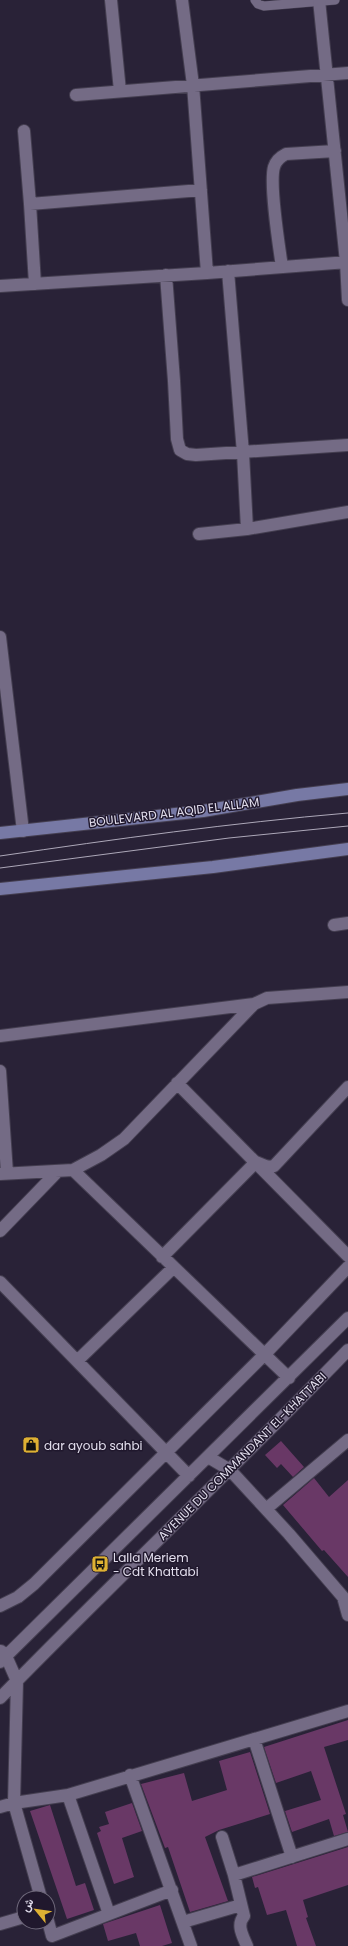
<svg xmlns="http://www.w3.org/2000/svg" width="348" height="1946" font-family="Poppins,Vazirmatn,sans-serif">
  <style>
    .building { fill: #693866 }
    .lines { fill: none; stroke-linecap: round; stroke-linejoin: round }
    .lane-casing { stroke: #443e50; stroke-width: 10 }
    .street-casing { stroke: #443e50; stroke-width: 14 }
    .secondary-casing { stroke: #443e50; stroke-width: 14 }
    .lane { stroke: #746b85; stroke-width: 9 }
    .street { stroke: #746b85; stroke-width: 12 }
    .secondary { stroke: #7779a5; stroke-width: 12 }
    .tram { stroke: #ada8b9; stroke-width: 1 }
    .labels { text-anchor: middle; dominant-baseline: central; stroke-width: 3; stroke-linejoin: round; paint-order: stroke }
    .street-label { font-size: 12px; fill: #e3dfee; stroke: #20182d }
    .poi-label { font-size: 12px; fill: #e3dfee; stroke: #20182d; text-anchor: start }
  </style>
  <rect width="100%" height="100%" fill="#292237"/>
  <path class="building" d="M281 1441 304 1467 293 1477 281 1464 277 1468 265 1455Z
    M314 1478 329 1497 348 1480V1577L324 1550 322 1551 283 1505Z
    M348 1720V1740L324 1747 346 1814 343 1815 348 1832 334 1836 329 1819 292 1832 285 1811 321 1800 311 1771 276 1783 264 1747Z
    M250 1752 270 1814 219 1830 205 1837 228 1901 190 1912 168 1847 165 1848 141 1784 184 1773 192 1801 227 1790 219 1761Z
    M132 1803 142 1831 122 1838 134 1877 114 1884 97 1833 101 1831 99 1827 109 1824 105 1812Z
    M50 1805 76 1886 85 1883 94 1910 67 1919 30 1811Z
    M348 1847V1885L303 1900 308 1917 306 1918 316 1946H297L286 1910 267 1915 258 1887 255 1888 252 1877Z
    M160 1905 172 1943 162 1946H140L136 1933 108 1941 103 1924Z"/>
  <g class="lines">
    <g class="lane-casing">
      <path id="lane" d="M255 0 258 4 264 6 335 0"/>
    </g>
    <g class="street-casing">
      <path id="street" d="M111 0 120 91
        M182 0 193 85 207 273
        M319 0 346 262 348 300
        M76 95 348 73
        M24 131 30 204
        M282 267C279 246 269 184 274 167 276 160 280 157 286 154L335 151
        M228 271 243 453 247 529
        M166 275 174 381 177 439 180 450 187 454 196 455 348 445
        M35 284 30 204 201 190
        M0 286 207 273 348 262
        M199 534 247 529 348 512
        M0 637 23 831
        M334 925 348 923
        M0 1036 254 1004
        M0 1071 7 1173
        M177 1083 348 1256
        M73 1170 289 1378
        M0 1174 73 1170 101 1155 124 1139 254 1004 267 998 348 992
        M0 1231 58 1171
        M162 1257 256 1162 268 1167 274 1166 348 1087
        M0 1282 189 1476
        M77 1361 173 1268
        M208 1457 230 1470 289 1534 343 1597 348 1615
        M266 1509 348 1440
        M0 1606 18 1597 34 1584 265 1354 348 1267
        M1 1651 6 1656 17 1681 14 1803 41 1898
        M0 1662 348 1318
        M0 1698C114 1581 234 1468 348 1350
        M254 1739 292 1857
        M130 1775 191 1946
        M68 1795 109 1914
        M0 1807 14 1803 68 1795 348 1711
        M222 1837 234 1875 244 1916C236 1925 243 1936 247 1946
        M234 1875 348 1839
        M48 1921 52 1936 172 1890
        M183 1922 241 1905
        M0 1924 24 1917"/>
    </g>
    <g class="secondary-casing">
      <path id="secondary" d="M0 833 203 811 297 795 348 789
        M0 889 213 867 348 849"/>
    </g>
    <use href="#lane" class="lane"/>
    <use href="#street" class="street"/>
    <use href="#secondary" class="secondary"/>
    <path class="tram" d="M0 856C116 839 231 823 348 813
      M0 868 229 838 348 826"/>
  </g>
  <defs>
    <g id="shop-square" transform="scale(0.9)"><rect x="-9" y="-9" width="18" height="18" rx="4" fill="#deb133" stroke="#20182d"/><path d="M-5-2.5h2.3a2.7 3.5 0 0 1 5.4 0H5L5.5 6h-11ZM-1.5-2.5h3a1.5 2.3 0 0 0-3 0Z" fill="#111"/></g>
    <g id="bus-square" transform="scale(0.9)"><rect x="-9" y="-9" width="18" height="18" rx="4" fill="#deb133" stroke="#20182d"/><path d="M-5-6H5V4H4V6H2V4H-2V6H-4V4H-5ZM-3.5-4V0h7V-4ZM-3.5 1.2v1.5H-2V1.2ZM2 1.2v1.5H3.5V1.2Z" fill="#111"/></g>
  </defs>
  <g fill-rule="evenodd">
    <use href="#shop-square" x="31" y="1445"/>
    <use href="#bus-square" x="100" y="1564"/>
  </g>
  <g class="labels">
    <g class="street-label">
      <text transform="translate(174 812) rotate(-7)">BOULEVARD AL AQID EL ALLAM</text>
      <text transform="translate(242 1456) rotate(-45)">AVENUE DU COMMANDANT EL-KHATTABI</text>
    </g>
    <g class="poi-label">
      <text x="44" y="1445">dar ayoub sahbi</text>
      <text x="113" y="1557">Lalla Meriem<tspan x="113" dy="14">- Cdt Khattabi</tspan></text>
    </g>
  </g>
  <g transform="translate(36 1910) rotate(299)"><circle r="19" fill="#20182d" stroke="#6e687a"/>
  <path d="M0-3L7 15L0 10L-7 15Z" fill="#deb133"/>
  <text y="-6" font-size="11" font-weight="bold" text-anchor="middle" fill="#e3dfee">ش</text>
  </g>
</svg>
